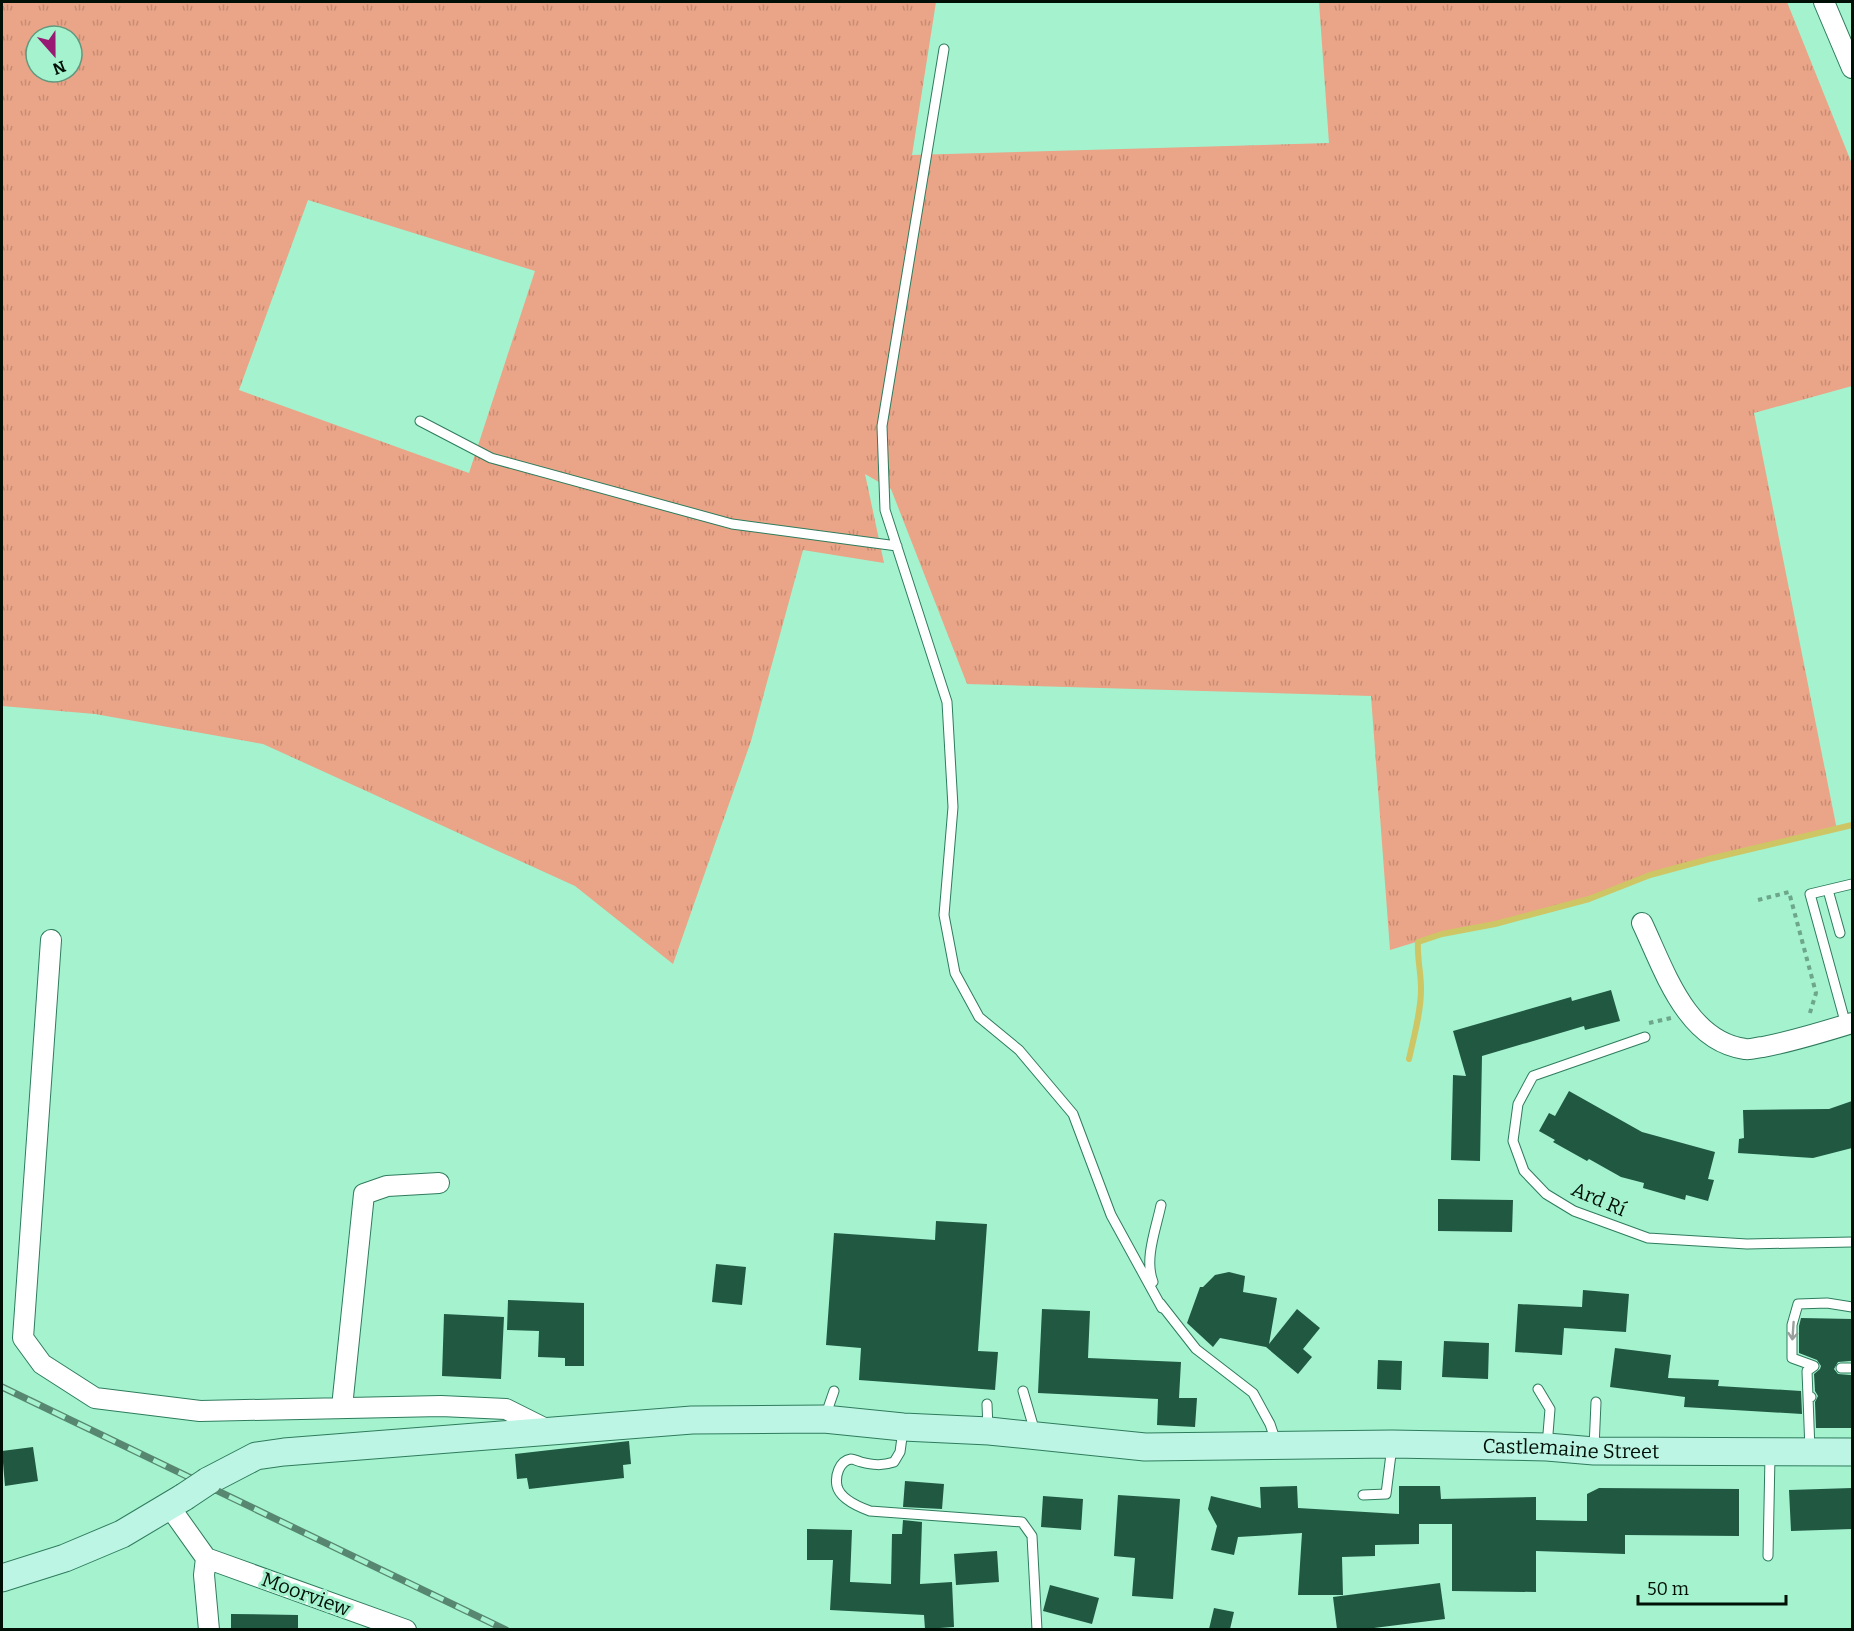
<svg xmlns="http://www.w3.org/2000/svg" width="1854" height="1631" font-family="Bitter,serif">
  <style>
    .grass { fill: url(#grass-tufts); fill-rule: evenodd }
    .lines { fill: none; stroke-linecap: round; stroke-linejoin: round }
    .stream { stroke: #cec565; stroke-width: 6 }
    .building { fill: #205842 }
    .service-casing { stroke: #2e7c5d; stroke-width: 11 }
    .minor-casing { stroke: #2e7c5d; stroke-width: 22 }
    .secondary-casing { stroke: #2e7c5d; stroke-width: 29 }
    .path { stroke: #6da68b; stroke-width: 4; stroke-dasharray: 4.5 4.5; stroke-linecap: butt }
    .service { stroke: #fff; stroke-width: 9 }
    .minor { stroke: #fff; stroke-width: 20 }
    .secondary { stroke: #bcf5e3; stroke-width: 27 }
    .rail-casing { stroke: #578770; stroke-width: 7 }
    .rail { stroke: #a4f2ce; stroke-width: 4.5; stroke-dasharray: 14; stroke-linecap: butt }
    .secondary-bridge-casing { stroke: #2e7c5d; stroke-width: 29; stroke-linecap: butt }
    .secondary-bridge { stroke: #bcf5e3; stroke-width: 27 }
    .oneway { stroke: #999f9c }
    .labels { text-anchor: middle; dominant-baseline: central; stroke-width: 6; stroke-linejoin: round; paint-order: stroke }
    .street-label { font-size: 20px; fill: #001007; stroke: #a4f2ce }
  </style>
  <defs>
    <pattern id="grass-tufts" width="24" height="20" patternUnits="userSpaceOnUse" patternTransform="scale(1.5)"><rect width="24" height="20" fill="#eaa487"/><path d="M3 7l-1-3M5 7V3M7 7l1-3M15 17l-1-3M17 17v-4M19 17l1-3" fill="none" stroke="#c78c73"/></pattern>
  </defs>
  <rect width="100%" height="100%" fill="#a4f2ce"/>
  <path class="grass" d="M2 2H936L912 155 1329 143 1319 2H1787L1852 164V386L1754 413 1837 830 1650 875 1589 899 1442 934 1390 950 1371 696 967 684 891 489 865 474 884 563 803 550 751 741 673 964 575 886 263 744 95 714 2 706ZM36 36H72V72H36ZM308 200 535 271 469 473 239 390Z"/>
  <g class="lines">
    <path class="stream" d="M1409 1059C1414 1036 1421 1012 1421 989 1421 972 1417 958 1418 942L1442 934 1495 924 1589 899 1650 875 1709 859 1852 825"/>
  </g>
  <path class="building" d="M1611 990 1620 1021 1585 1030 1584 1026 1482 1056 1480 1161 1451 1160 1453 1075 1466 1076 1453 1031 1571 997 1572 1001Z
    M1569 1091 1642 1132 1715 1152 1708 1179 1714 1180 1708 1201 1686 1195 1685 1200 1643 1188 1644 1183 1621 1177 1589 1159 1587 1161 1553 1142 1555 1140 1539 1131 1549 1113 1555 1116Z
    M1852 1101V1148L1813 1158 1738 1153 1739 1139 1744 1138 1743 1110 1829 1109Z
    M1438 1199 1513 1200 1512 1232 1438 1231Z
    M936 1221 987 1224 978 1351 998 1352 995 1390 859 1380 861 1348 826 1345 834 1233 935 1240Z
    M716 1264 746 1267 742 1305 712 1302Z
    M1229 1272 1245 1276 1243 1292 1277 1298 1269 1344 1297 1309 1320 1328 1303 1349 1312 1357 1298 1374 1266 1347 1220 1338 1213 1347 1187 1323 1200 1287H1203L1215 1275Z
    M1583 1290 1629 1294 1626 1332 1564 1328 1562 1355 1515 1352 1518 1304 1582 1307Z
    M508 1300 584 1303V1366H565V1358L538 1357 539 1331 507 1330Z
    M1042 1309 1090 1311 1088 1358 1181 1362 1179 1398H1197L1195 1427 1157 1425 1158 1399 1038 1393Z
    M444 1314 504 1317 501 1379 442 1376Z
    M1801 1318 1852 1319 1851 1361 1838 1362 1834 1369 1838 1374 1851 1375 1852 1428H1816L1815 1402 1818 1396 1815 1391 1814 1374 1820 1369 1821 1366 1817 1360 1799 1353V1326Z
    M1444 1341 1489 1343 1488 1379 1442 1377Z
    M1615 1348 1671 1355 1668 1378 1719 1380 1718 1386 1801 1391 1802 1414 1684 1407 1685 1397 1610 1387Z
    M1378 1360 1402 1361 1401 1390 1377 1389Z
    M629 1441 631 1464 623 1465 624 1478 529 1489 527 1478 517 1479 515 1454Z
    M33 1447 38 1481 5 1486 2 1451Z
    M905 1481 944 1484 942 1509 903 1507Z
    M1297 1486 1298 1508 1399 1514V1486H1440L1441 1499 1536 1497V1520L1587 1521V1494L1599 1488 1739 1489V1536L1625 1535V1554L1536 1551V1592L1452 1591V1524H1419V1544L1375 1545V1556L1342 1557 1343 1595H1298L1302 1533 1238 1537 1234 1555 1211 1550 1217 1526 1208 1509 1211 1496 1261 1508 1260 1487Z
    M1852 1488V1529L1791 1531 1789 1490Z
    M1118 1495 1180 1499 1173 1599 1132 1596 1135 1558 1114 1556Z
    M1043 1496 1083 1499 1081 1530 1041 1527Z
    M903 1520 922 1522 920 1584 952 1582 954 1627 925 1629 924 1615 830 1610 833 1560H807V1529L852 1530 850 1582 891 1584 892 1534H902Z
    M997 1551 999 1582 956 1585 954 1554Z
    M1440 1583 1445 1619 1366 1629H1337L1333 1597Z
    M1050 1585 1099 1598 1092 1624 1043 1611Z
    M1214 1608 1234 1612 1230 1629H1209Z
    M231 1614 298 1615V1629H231Z"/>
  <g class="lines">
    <g class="service-casing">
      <path id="service" d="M944 49 882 426 885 510 947 702 953 807 944 915 955 973 979 1017 1019 1050 1073 1114 1111 1215 1162 1308
        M420 421 491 458 732 524 897 546
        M1828 890 1840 933
        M1846 1025 1810 894 1852 884
        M1645 1037 1533 1076 1518 1104 1513 1141 1524 1171 1546 1194 1574 1211 1648 1238 1747 1244 1852 1242
        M1153 1282C1144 1259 1156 1229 1161 1205
        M1160 1303 1196 1349 1253 1393 1270 1424 1276 1442
        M1841 1368H1852
        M1538 1389 1550 1409 1547 1446
        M1023 1391 1035 1432
        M1808 1397 1807 1371 1814 1366 1792 1358V1325L1798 1304 1827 1303 1852 1307
        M987 1404 988 1429
        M825 1417 834 1391
        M903 1430 900 1452 894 1462C882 1466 873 1465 861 1462 857 1461 854 1459 851 1459 839 1461 835 1476 837 1486 840 1499 859 1507 870 1511L1022 1522 1032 1536 1037 1630
        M1594 1448 1596 1402
        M1810 1451 1808 1397H1811
        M1363 1495 1386 1494 1392 1446
        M1768 1556 1770 1456"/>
    </g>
    <g class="minor-casing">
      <path id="minor" d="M1824 2 1852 68
        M1642 923C1664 969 1686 1041 1745 1049 1751 1050 1758 1047 1763 1047 1794 1041 1823 1032 1852 1023
        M51 940 23 1338 42 1364 95 1398 200 1411 441 1406 506 1409 548 1430
        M342 1407 364 1194 387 1186 439 1183
        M169 1506 206 1558 406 1630
        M206 1558 204 1575 209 1630"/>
    </g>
    <g class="secondary-casing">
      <g id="secondary">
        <path id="s1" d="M208 1481 256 1456 284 1452 692 1420 824 1419 903 1427 989 1431 1145 1447 1392 1444 1547 1447 1594 1451 1852 1452"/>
        <path d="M2 1578 65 1558 122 1534 184 1497"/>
      </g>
    </g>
    <path class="path" d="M1758 900 1789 892 1816 993 1809 1016
      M1649 1023 1671 1018"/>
    <use href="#service" class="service"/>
    <use href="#minor" class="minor"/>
    <use href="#secondary" class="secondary"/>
    <g class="rail-casing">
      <path id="rail" d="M2 1387 506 1630"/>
    </g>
    <use href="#rail" class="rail"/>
    <g class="secondary-bridge-casing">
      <path id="secondary-bridge" d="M184 1497 208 1481"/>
    </g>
    <use href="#secondary-bridge" class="secondary-bridge"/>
  </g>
  <defs><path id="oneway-shaft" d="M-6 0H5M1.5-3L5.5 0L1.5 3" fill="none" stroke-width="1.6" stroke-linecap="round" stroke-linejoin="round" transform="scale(1.5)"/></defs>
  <use class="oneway" href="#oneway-shaft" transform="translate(1793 1331) rotate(94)"/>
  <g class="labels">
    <g class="street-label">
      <text transform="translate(1599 1199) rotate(23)">Ard Rí</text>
      <text stroke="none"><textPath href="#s1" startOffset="1372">Castlemaine Street</textPath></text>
      <text transform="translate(306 1594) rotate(20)">Moorview</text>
    </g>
  </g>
  <rect width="1854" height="1631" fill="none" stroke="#001007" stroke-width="6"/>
  <g transform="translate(54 54) rotate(159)"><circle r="28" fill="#a4f2ce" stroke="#62987e" stroke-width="1.5"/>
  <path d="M0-4.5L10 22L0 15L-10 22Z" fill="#981a72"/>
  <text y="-9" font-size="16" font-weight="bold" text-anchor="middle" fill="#001007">N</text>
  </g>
  <path d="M1638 1595v9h148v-9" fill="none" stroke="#001007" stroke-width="3"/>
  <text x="1647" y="1595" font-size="18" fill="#001007" stroke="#a4f2ce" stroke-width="4.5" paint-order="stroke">50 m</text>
</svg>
